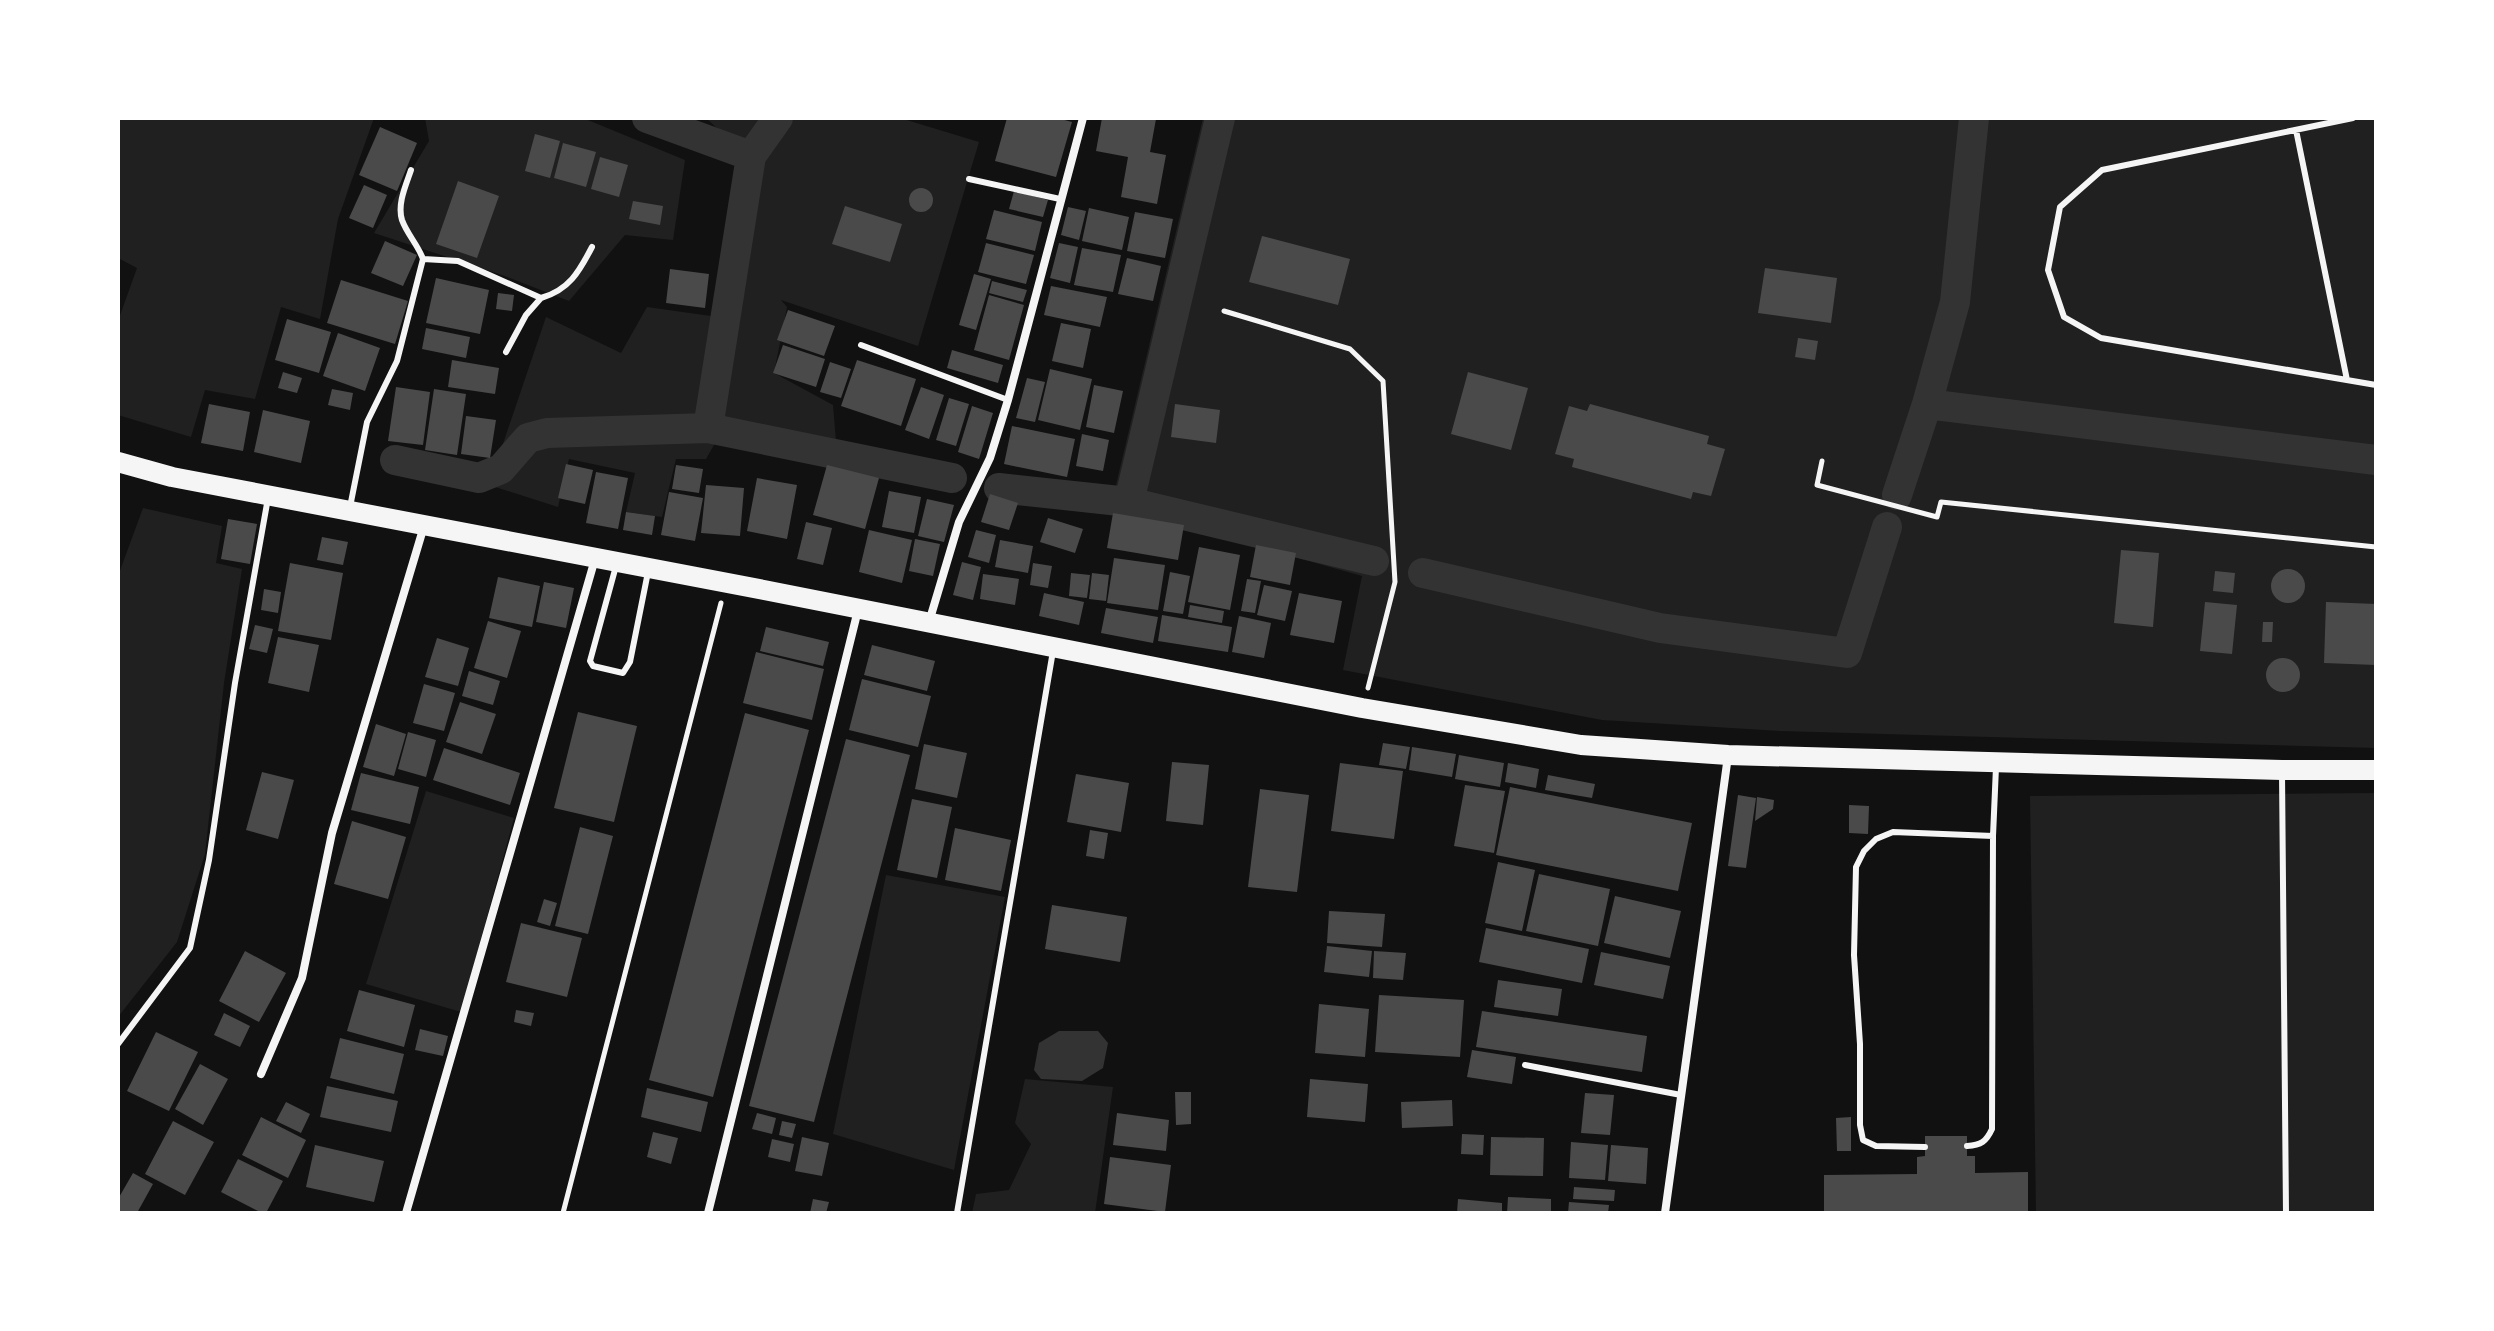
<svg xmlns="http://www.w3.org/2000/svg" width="2494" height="1331" font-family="'Sofia Sans Condensed',sans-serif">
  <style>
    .green { fill: #202020 }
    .water { fill: #333 }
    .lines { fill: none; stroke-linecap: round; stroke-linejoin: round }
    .canal { stroke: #333; stroke-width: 30 }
    .building { fill: #4a4a4a }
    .path { stroke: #f5f5f5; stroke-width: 5 }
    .service { stroke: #f5f5f5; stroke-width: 6 }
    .minor { stroke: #f5f5f5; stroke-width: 8 }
    .primary { stroke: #f5f5f5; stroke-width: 20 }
  </style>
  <rect width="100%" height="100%" fill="#111"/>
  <path class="green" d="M118 118H374L338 219 320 319 281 307 255 399 205 390 191 437 118 415V321L137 268 118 258Z
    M425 118H583L685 160 673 240 625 235 569 301 502 275 374 233 429 141Z
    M706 118H900L979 142 918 346 781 300 787 307 774 373 833 405 836 441 718 438 706 459H676L662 517 626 512 635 473 569 459 558 507 489 485 546 317 621 353 647 307 711 316 730 212 758 178 735 145Z
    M1203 118H2376V748L1780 731 1602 720 1343 670 1362 576 1111 506Z
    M143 508 222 526 216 563 242 569 224 683 205 854 177 942 118 1017V576Z
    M426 791 514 818 461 1012 366 984Z
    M2376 793V1213H2036L2030 796Z
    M886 875 1005 897 954 1170 833 1134Z
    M1025 1079 1113 1087 1095 1213H972L976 1194 1009 1190 1031 1144 1015 1123Z"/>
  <path class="water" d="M1059 1031H1098L1108 1043 1103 1068 1082 1081 1041 1079 1034 1070 1039 1043Z"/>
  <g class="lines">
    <path class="canal" d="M647 118 751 156
      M1927 404 2376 460
      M708 428 751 156 778 118
      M395 460 479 478 501 469 528 438 547 433 708 428 952 478
      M999 488 1129 502 1374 561
      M1897 495 1927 404 1955 302 1974 118
      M1129 502 1220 118
      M1423 573 1660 628 1847 653 1887 527"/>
  </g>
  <path class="building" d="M1007 118H1057L1072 122 1056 177 995 161Z
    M1102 118 1156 119 1150 152 1166 155 1157 204 1121 197 1128 157 1096 151Z
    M380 127 417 143 397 191 359 175Z
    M535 134 560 141 550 178 525 171Z
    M563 143 596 152 586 187 554 178Z
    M600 157 628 165 619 197 591 189Z
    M458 181 499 196 477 258 436 244Z
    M364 185 387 195 373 228 349 218Z
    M909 200a12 12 0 1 1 24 0a12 12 0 1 1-24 0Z
    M1014 191 1048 200 1043 217 1009 209Z
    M633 201 663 206 660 225 629 219Z
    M845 206 902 224 890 262 832 244Z
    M1068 207 1086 211 1079 240 1061 235Z
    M1089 208 1129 217 1122 250 1082 241Z
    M994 210 1042 222 1035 251 986 239Z
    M1135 212 1173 219 1165 258 1127 251Z
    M1262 236 1350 259 1338 305 1249 282Z
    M385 241 417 255 403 286 371 273Z
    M986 243 1034 255 1026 284 978 272Z
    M1059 243 1078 247 1070 283 1050 278Z
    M1082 248 1121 255 1113 292 1074 285Z
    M1127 258 1161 266 1153 301 1118 294Z
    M1765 268 1837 278 1831 323 1758 313Z
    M670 269 709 274 705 308 666 303Z
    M974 274 991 279 976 330 959 325Z
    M436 278 489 290 480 334 426 323Z
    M341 280 408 301 395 344 327 323Z
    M992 281 1027 290 1023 302 989 293Z
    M1051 286 1107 297 1100 327 1044 315Z
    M498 293 514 295 512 311 496 309Z
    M989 295 1024 305 1009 360 974 350Z
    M788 310 835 326 824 356 777 340Z
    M287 319 331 332 319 373 275 360Z
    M1061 323 1091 329 1083 368 1052 361Z
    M426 328 470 337 466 358 422 349Z
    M338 333 380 348 365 391 323 376Z
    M1798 338 1818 341 1815 360 1795 357Z
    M783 345 825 359 816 387 773 373Z
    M952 350 1003 365 998 383 947 368Z
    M452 360 499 368 495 394 448 387Z
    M857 360 916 379 901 426 841 406Z
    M830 362 851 369 841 398 820 392Z
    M1050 369 1092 379 1080 430 1038 420Z
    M283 372 302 378 297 393 278 388Z
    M1468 372 1528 388 1511 450 1451 434Z
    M1027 378 1045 382 1035 422 1016 418Z
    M1094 385 1123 391 1114 433 1086 427Z
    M396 387 430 392 423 445 388 441Z
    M921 387 944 395 929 439 905 430Z
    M332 389 353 393 350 410 328 405Z
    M434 389 466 394 457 455 425 450Z
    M949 398 969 404 956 446 936 440Z
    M209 404 250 412 243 451 201 443Z
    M1175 404 1220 410 1216 443 1171 437Z
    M1590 404 1709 436 1707 444 1725 449 1711 496 1693 492 1691 499 1572 467 1574 459 1555 454 1569 406 1587 411Z
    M972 406 993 413 979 459 958 452Z
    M263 410 310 421 301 463 254 452Z
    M466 416 496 420 490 458 461 454Z
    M1012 426 1075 439 1067 477 1004 464Z
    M1082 434 1109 440 1103 471 1076 466Z
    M566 464 593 470 585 504 558 498Z
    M676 465 703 469 699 493 672 489Z
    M827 465 879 478 865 529 813 515Z
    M596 472 628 478 618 529 586 523Z
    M757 478 797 485 787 539 747 531Z
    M706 485 744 488 740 536 701 533Z
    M889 491 921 497 914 533 882 527Z
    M669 492 703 498 695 541 661 535Z
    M990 494 1018 503 1009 530 981 522Z
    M927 499 954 505 944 542 918 536Z
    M626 512 655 516 652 535 623 530Z
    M1113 513 1184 525 1178 560 1107 548Z
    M1048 518 1083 529 1075 553 1040 542Z
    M228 519 257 524 250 564 221 559Z
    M806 522 832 528 823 565 797 559Z
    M869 530 912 540 902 583 859 572Z
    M976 530 996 535 989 563 968 557Z
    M322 537 348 542 343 565 317 560Z
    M915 539 940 544 933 576 909 571Z
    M1000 540 1033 546 1028 573 995 567Z
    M1256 545 1296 553 1290 585 1250 577Z
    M1199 547 1240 555 1230 610 1188 602Z
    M2121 550 2159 553 2153 627 2114 623Z
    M1114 558 1165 565 1158 610 1107 603Z
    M962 562 981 567 973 600 953 595Z
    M290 563 343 573 331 640 278 631Z
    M1033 563 1052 566 1048 588 1030 585Z
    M2271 586a17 17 0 1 1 34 0a17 17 0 1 1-34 0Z
    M2215 571 2235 573 2233 593 2213 591Z
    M1170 572 1190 576 1183 614 1163 611Z
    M1071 573 1090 575 1087 598 1069 596Z
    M1092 573 1109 575 1106 601 1089 599Z
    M983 574 1019 579 1015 605 980 599Z
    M498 577 540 586 532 627 489 618Z
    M1247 579 1261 581 1255 613 1241 611Z
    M544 582 574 588 566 628 536 622Z
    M1264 585 1292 591 1285 621 1257 615Z
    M264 589 281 592 278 613 261 610Z
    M1044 593 1084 602 1079 625 1039 616Z
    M1299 593 1342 601 1334 643 1290 635Z
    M2205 602 2237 605 2232 654 2200 651Z
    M2326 602 2376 604V665L2324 663Z
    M1190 605 1224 611 1222 623 1188 617Z
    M1106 608 1158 617 1153 643 1101 633Z
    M1162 615 1232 627 1228 652 1158 641Z
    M1239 616 1271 623 1264 658 1232 652Z
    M488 621 521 631 507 678 474 668Z
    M2263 622H2273L2272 642H2262Z
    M255 625 273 629 267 653 249 649Z
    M766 627 829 642 823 666 760 651Z
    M278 637 319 645 309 692 268 683Z
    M437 638 469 648 458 686 425 677Z
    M872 645 935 661 927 691 864 675Z
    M756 652 824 669 812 720 743 703Z
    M2266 675a17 17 0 1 1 34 0a17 17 0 1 1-34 0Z
    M469 671 500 681 493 705 462 696Z
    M862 679 931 696 918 747 849 730Z
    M424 684 455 693 444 731 413 723Z
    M460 702 496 714 482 754 446 742Z
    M578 712 637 726 614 822 554 808Z
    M745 713 809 730 713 1097 649 1080Z
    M376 724 406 734 394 776 363 767Z
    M408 732 436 740 426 777 398 769Z
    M846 739 910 755 814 1122 749 1106Z
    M1383 743 1410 747 1406 769 1379 765Z
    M924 744 967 753 957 798 915 789Z
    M1412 747 1456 754 1452 777 1409 770Z
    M444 748 520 773 510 805 433 780Z
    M1459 755 1504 763 1500 787 1455 779Z
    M1172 762 1209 765 1203 825 1166 821Z
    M1340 763 1403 771 1394 839 1331 831Z
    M1508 763 1539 769 1536 788 1505 782Z
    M262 772 294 780 278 839 246 830Z
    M361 773 419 787 410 824 351 810Z
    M1076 774 1129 783 1121 832 1067 822Z
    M1548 775 1595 784 1592 798 1545 790Z
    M1465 785 1505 791 1494 853 1454 846Z
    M1510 787 1692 823 1678 891 1496 855Z
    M1260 789 1309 795 1297 892 1248 887Z
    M1738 795 1756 798 1746 868 1728 866Z
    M1757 797 1774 800 1773 809 1755 821Z
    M912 799 952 807 937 878 897 870Z
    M1849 805 1869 806 1868 834 1849 833Z
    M352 821 406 837 388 899 334 884Z
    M580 827 613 836 588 934 555 926Z
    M955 828 1011 840 1001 891 945 880Z
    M1090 830 1108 833 1104 859 1086 856Z
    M1498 862 1535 870 1522 931 1485 923Z
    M1539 874 1610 889 1598 946 1526 931Z
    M1615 896 1681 911 1670 958 1604 943Z
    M544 899 557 903 550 926 537 922Z
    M1052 905 1127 917 1120 962 1045 949Z
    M1329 911 1385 914 1382 947 1327 943Z
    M521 923 582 938 567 997 506 982Z
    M1486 928 1589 949 1582 983 1479 962Z
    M1327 946 1372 951 1369 977 1324 972Z
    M245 951 286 973 259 1022 219 1001Z
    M1374 951 1406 953 1403 980 1373 978Z
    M1601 952 1670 966 1663 999 1594 985Z
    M1498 980 1562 989 1558 1016 1494 1007Z
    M359 990 415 1005 404 1047 347 1031Z
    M1379 995 1464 1000 1460 1057 1375 1052Z
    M1319 1004 1369 1009 1365 1057 1315 1053Z
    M516 1010 534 1013 531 1026 514 1022Z
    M1482 1011 1647 1036 1642 1072 1476 1047Z
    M224 1013 250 1026 240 1047 214 1035Z
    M420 1029 448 1036 443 1056 415 1050Z
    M156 1032 198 1052 169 1111 127 1091Z
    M340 1038 404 1054 394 1094 330 1078Z
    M1472 1050 1516 1057 1512 1084 1467 1077Z
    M200 1064 228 1079 203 1125 175 1109Z
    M1310 1079 1368 1084 1365 1122 1307 1117Z
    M327 1086 398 1101 391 1132 320 1117Z
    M647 1088 708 1102 701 1132 641 1117Z
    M1175 1092H1191V1124L1176 1125Z
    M1585 1093 1614 1095 1610 1135 1581 1133Z
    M1452 1100 1453 1126 1402 1128 1401 1102Z
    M286 1102 310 1114 301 1133 276 1121Z
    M757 1113 776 1118 772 1134 752 1129Z
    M1117 1113 1169 1120 1166 1151 1113 1145Z
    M261 1117 306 1140 288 1178 242 1155Z
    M1851 1117V1151H1837L1836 1118Z
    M173 1121 214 1142 185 1195 145 1174Z
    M782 1121 796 1124 792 1138 779 1135Z
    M653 1132 678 1138 671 1164 647 1157Z
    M1462 1134 1484 1135 1483 1155 1461 1154Z
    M1925 1136H1967V1156H1975V1173L2028 1172V1213H1824V1175L1917 1174V1157L1925 1156Z
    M802 1137 829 1143 822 1176 795 1171Z
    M1491 1137 1544 1138 1543 1176 1490 1175Z
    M772 1139 794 1144 790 1162 768 1157Z
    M1571 1142 1608 1145 1605 1180 1569 1178Z
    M315 1145 384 1161 374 1202 306 1187Z
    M1611 1145 1648 1148 1646 1184 1608 1181Z
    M1110 1157 1171 1165 1165 1212 1104 1204Z
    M238 1159 283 1181 266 1213H262L221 1192Z
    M133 1173 153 1184 137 1213H118V1199Z
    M1574 1187 1615 1190 1614 1201 1573 1199Z
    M1508 1197 1551 1199V1213H1507Z
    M813 1199 829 1202 826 1213H810Z
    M1458 1199 1502 1203V1213H1457Z
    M1569 1202 1609 1205 1608 1213H1568Z"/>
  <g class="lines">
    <path class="path" d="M1224 311 1350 349 1383 381 1395 582 1368 688
      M1822 461 1817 485 1937 517 1941 502 2376 547
      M563 1213 721 603"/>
    <path class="service" d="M2353 118 2102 170 2060 207 2048 270 2064 317 2101 338 2376 385
      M2296 130 2347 380
      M969 179 1060 199
      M423 259 458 261 541 298C569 290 579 272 592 247
      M861 345 1008 400
      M506 352 526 315 541 298
      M350 507 367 422 397 361 423 259C418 245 407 234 402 220 397 204 406 185 411 170
      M616 566 590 661 593 666 623 673 630 662 648 572
      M2282 773 2286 1213
      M118 1044 190 948 209 860 235 683 268 498
      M1525 1065 1681 1095
      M1967 1146C1981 1145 1986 1142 1992 1129L1993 836 1996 767
      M1925 1147 1876 1146 1863 1140 1860 1125V1044L1854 955 1856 867 1864 851 1876 839 1893 832 1993 836
      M957 1213 1053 651"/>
    <path class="minor" d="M929 622 959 522 990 458 1008 400 1083 118
      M261 1074 302 978 332 833 424 526
      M406 1213 595 559
      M708 1213 858 610
      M1665 1213 1728 756"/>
    <path class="primary" d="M118 462 172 477 764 590 1362 708 1581 745 1728 755 2282 770H2376"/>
  </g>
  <rect width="2494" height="1331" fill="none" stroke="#ffffff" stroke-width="240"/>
</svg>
